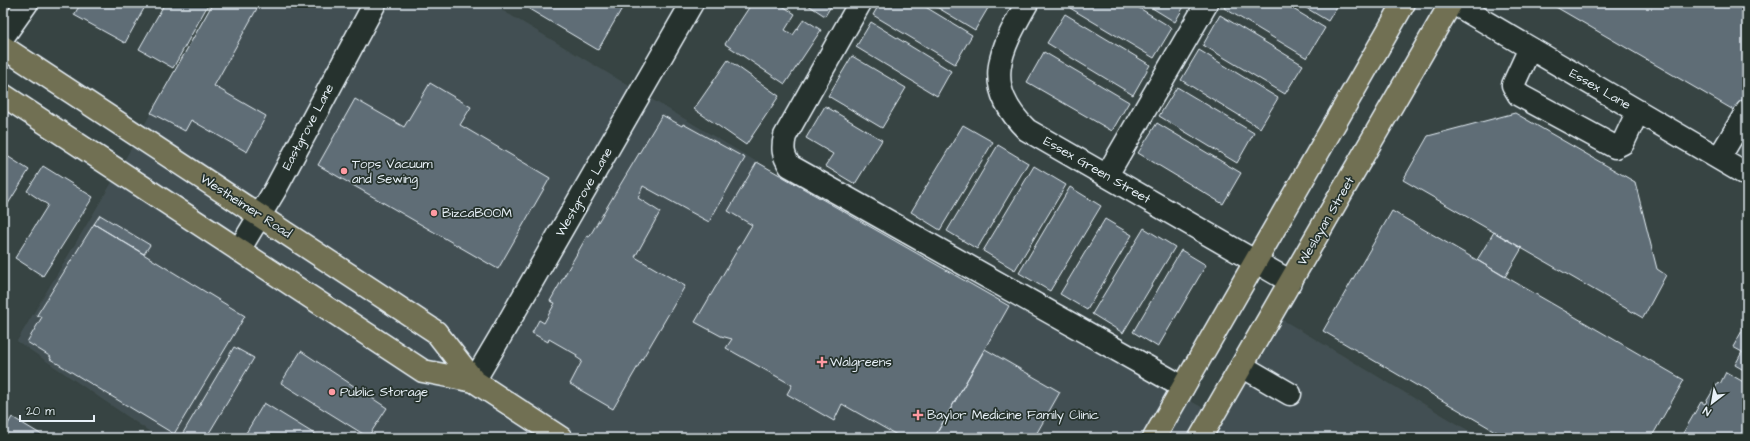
<svg xmlns="http://www.w3.org/2000/svg" width="1750" height="441" font-family="'Architects Daughter',sans-serif">
  <style>
    .built { fill: #435052 }
    .building { fill: #5e6d76; stroke: #e8f1f8 }
    .lines { fill: none; stroke-linecap: round; stroke-linejoin: round }
    .minor-casing { stroke: #e8f1f8; stroke-width: 25 }
    .major-casing { stroke: #e8f1f8; stroke-width: 25 }
    .minor { stroke: #26332d; stroke-width: 22 }
    .major { stroke: #716f52; stroke-width: 22 }
    .poi-dot { fill: #ff9aa2; stroke: #26332d; stroke-width: 1.5 }
    .labels { text-anchor: middle; dominant-baseline: central; stroke-width: 3.5; stroke-linejoin: round; paint-order: stroke }
    .street-label { font-size: 13px; fill: #e8f1f8; stroke: #26332d }
    .poi-label { font-size: 13px; fill: #e8f1f8; stroke: #26332d; text-anchor: start }
  </style>
  <rect width="100%" height="100%" fill="#374443"/>
  <filter id="ink" filterUnits="userSpaceOnUse"><feTurbulence type="fractalNoise" baseFrequency=".025" numOctaves="2"/><feDisplacementMap in="SourceGraphic" scale="8" xChannelSelector="R" yChannelSelector="G"/><feConvolveMatrix kernelMatrix="1 2 1 2 8 2 1 2 1" color-interpolation-filters="sRGB"/></filter>
  <g filter="url(#ink)">
    <path class="built" d="M213 3H490L757 162 1225 420 1283 320 1481 438H159L17 341 111 184Z"/>
    <path class="building" d="M81 3H147L125 43 74 15Z
      M165 3H209L173 68 139 49Z
      M213 3H260L214 86 266 116 247 152 191 120 185 131 151 113Z
      M533 3H625L598 50 529 9Z
      M752 3H778L795 14 785 30 793 35 804 19 821 30 785 84 725 44Z
      M805 3H833L825 16Z
      M880 3H919L972 35 955 64 873 15Z
      M930 3H991L975 30Z
      M1073 3H1131L1172 28 1154 58 1070 8Z
      M1144 3H1186L1175 22Z
      M1227 3H1283L1325 28 1307 58 1224 8Z
      M1298 3H1339L1328 21Z
      M1549 3H1747V95L1737 112Z
      M1065 14 1150 65 1133 95 1047 43Z
      M1220 15 1303 65 1285 94 1203 45Z
      M871 22 951 71 937 96 856 47Z
      M1199 50 1278 98 1260 128 1181 80Z
      M1044 52 1129 102 1112 131 1027 82Z
      M852 56 906 88 882 128 828 96Z
      M728 60 779 96 746 145 694 109Z
      M430 83 471 107 460 125 550 178 498 269 318 165 355 99 404 127Z
      M1177 87 1254 133 1237 163 1159 116Z
      M825 106 882 140 855 184 825 166 833 154 806 138Z
      M1515 113 1635 182 1657 269 1666 275 1643 318 1403 180 1428 136Z
      M662 115 682 126 683 124 745 158 709 222 643 186 638 198 660 212 635 257 685 286 613 409 570 384 582 361 576 357 577 355 549 339 548 342 532 333 539 320 544 323 555 303 550 301 587 236 589 237Z
      M1157 123 1241 173 1223 204 1138 153Z
      M963 125 993 142 940 230 911 212Z
      M998 145 1028 163 977 249 947 231Z
      M4 154 29 170 3 212V155Z
      M757 162 1009 306 934 438H902L842 404 834 421 787 394 792 385 726 348 732 339 721 336 695 322 752 225 728 211Z
      M43 166 93 197 43 276 15 258 48 205 27 191Z
      M1034 166 1066 185 1015 270 983 251Z
      M1070 187 1101 206 1050 291 1019 273Z
      M1392 211 1684 380 1651 438H1507L1323 331Z
      M100 215 150 245 144 254 94 224Z
      M1105 219 1132 235 1087 310 1060 294Z
      M94 224 245 316 174 434 50 359 51 357 27 342 42 317 37 315Z
      M1144 228 1175 247 1123 333 1092 314Z
      M1494 232 1522 248 1505 277 1477 260Z
      M1181 250 1206 265 1158 347 1133 332Z
      M1747 322V372L1735 365 1742 352 1733 347Z
      M234 347 254 358 206 438H180Z
      M985 349 1060 392 1034 438H934Z
      M301 351 387 408 368 437 281 383Z
      M1726 372 1747 384V438H1687L1682 435 1701 402 1705 404 1718 382 1720 384Z
      M264 403 321 438H243Z
      M12 417 47 438H3V433Z"/>
    <g class="lines">
      <g class="minor-casing">
        <path id="minor" d="M860 3 785 136C782 149 783 155 790 166L1183 387
          M1027 3C1000 51 981 85 1027 130L1291 282
          M1453 3 1747 175
          M3 37 27 3
          M1530 48 1513 85 1519 95 1615 147 1623 143 1638 111
          M1719 158 1747 111
          M1107 175 1207 3
          M239 250 275 190 375 3
          M1242 366 1290 394
          M474 381 500 337 692 3"/>
      </g>
      <g class="major-casing">
        <path id="major" d="M3 47 436 332 474 381 561 438
          M3 95 423 371 474 381
          M1154 438 1404 3
          M1200 438 1451 3"/>
      </g>
      <use href="#minor" class="minor"/>
      <use href="#major" class="major"/>
    </g>
  </g>
  <g class="poi-dot">
    <circle cx="344" cy="171" r="4"/>
    <circle cx="434" cy="213" r="4"/>
    <path d="M820 356h4v4h4v4h-4v4h-4v-4h-4v-4h4z"/>
    <circle cx="332" cy="392" r="4"/>
    <path d="M916 409h4v4h4v4h-4v4h-4v-4h-4v-4h4z"/>
  </g>
  <g class="labels">
    <g class="street-label">
      <text transform="translate(1600 89) rotate(30)">Essex Lane</text>
      <text transform="translate(308 127) rotate(-62)">Eastgrove Lane</text>
      <text transform="translate(1097 170) rotate(30)">Essex Green Street</text>
      <text transform="translate(584 192) rotate(-60)">Westgrove Lane</text>
      <text transform="translate(246 206) rotate(33)">Westheimer Road</text>
      <text transform="translate(1326 221) rotate(-60)">Weslayan Street</text>
    </g>
    <g class="poi-label">
      <text x="352" y="164">Tops Vacuum<tspan x="352" dy="15">and Sewing</tspan></text>
      <text x="442" y="213">BizcaBOOM</text>
      <text x="830" y="362">Walgreens</text>
      <text x="340" y="392">Public Storage</text>
      <text x="927" y="415">Baylor Medicine Family Clinic</text>
    </g>
  </g>
  <rect width="1750" height="441" fill="none" stroke="#26332d" stroke-width="16"/>
  <rect x="8" y="8" width="1734" height="425" fill="none" stroke="#e8f1f8" stroke-width="1.5" filter="url(#ink)"/>
  <g transform="translate(1712 403) rotate(211)" stroke="#26332d" stroke-width="3" paint-order="stroke">
  <path d="M0-3L7 15L0 10L-7 15Z" fill="#e8f1f8"/>
  <text y="-6" font-size="11" font-weight="bold" text-anchor="middle" fill="#e8f1f8">N</text>
  </g>
  <path d="M20 415v6h74v-6" fill="none" stroke="#e8f1f8" stroke-width="2"/>
  <text x="26" y="415" font-size="12" fill="#e8f1f8" stroke="#26332d" stroke-width="3" paint-order="stroke">20 m</text>
</svg>
